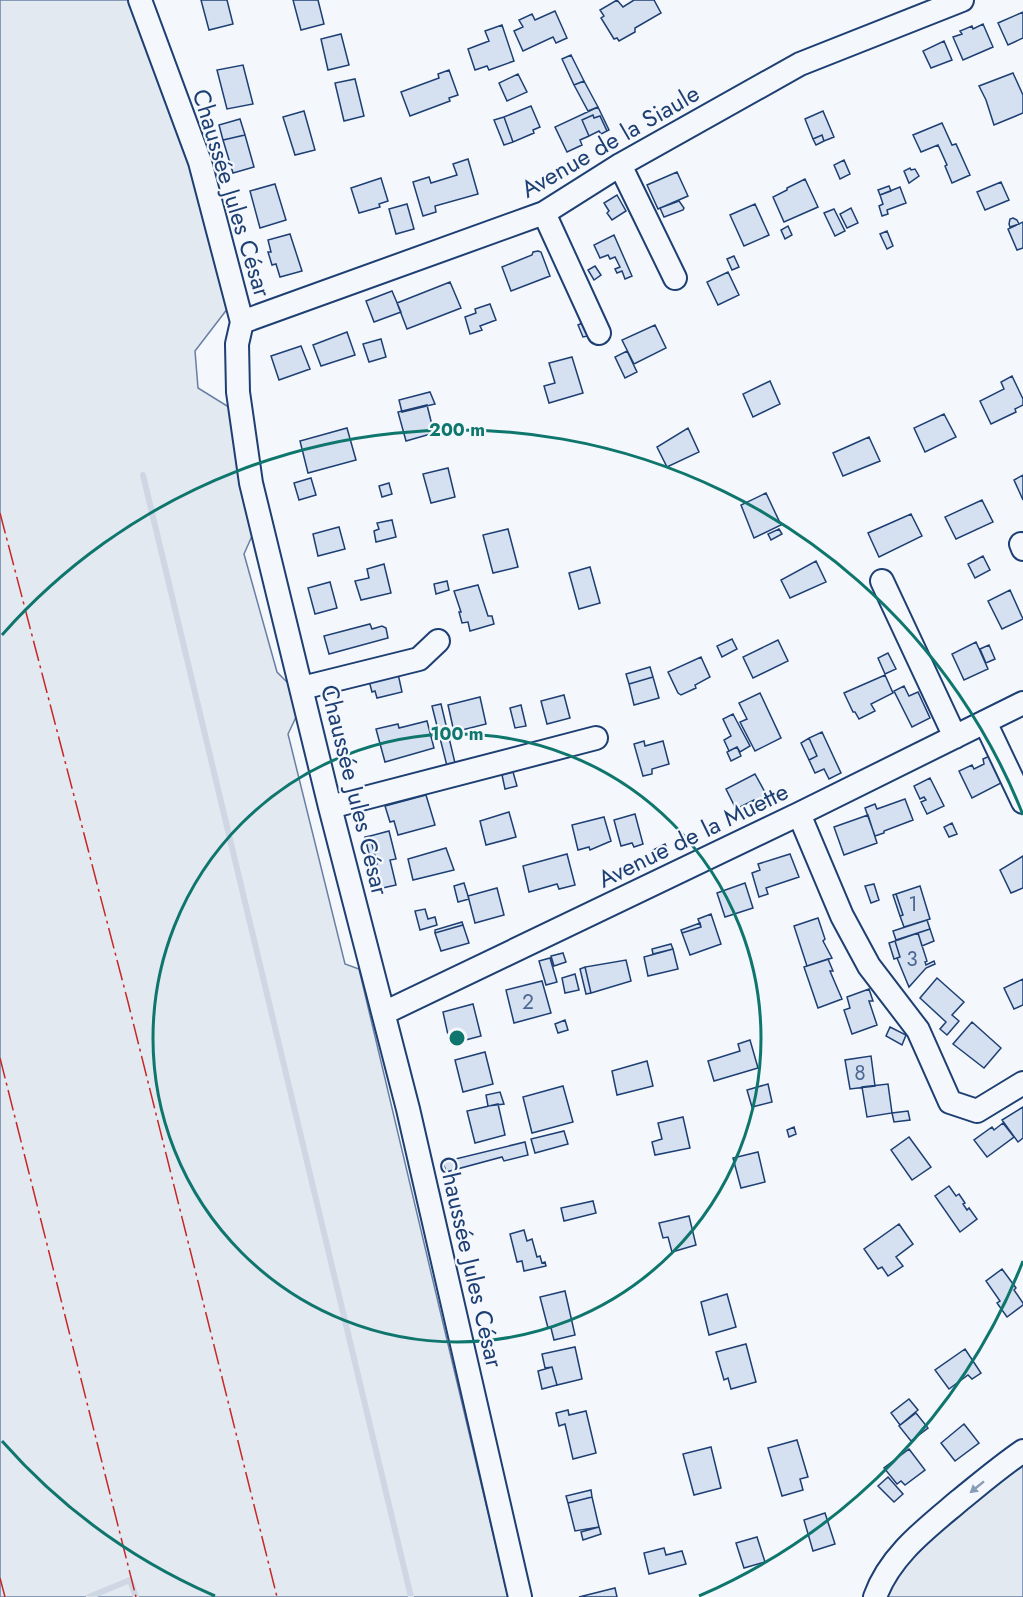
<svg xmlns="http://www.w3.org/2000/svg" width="1023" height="1597" font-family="Jost,sans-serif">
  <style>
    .green { fill: #e3e9f0; stroke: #687fa3; stroke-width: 1.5 }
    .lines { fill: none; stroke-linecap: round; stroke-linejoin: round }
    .stream { stroke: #cfd7e4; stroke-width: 6 }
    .building { fill: #d5e0f0; stroke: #1d3f73; stroke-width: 1.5 }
    .minor-casing { stroke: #1d3f73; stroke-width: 26 }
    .minor { stroke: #f4f7fb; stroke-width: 22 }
    .power { stroke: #c62828; stroke-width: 1.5; stroke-dasharray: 21 4.5 3 4.5; stroke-linecap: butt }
    .oneway { fill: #889bb7 }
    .ring { fill: none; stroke: #0f766e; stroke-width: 3 }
    .labels { text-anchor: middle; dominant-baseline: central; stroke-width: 4.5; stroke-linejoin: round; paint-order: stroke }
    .number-label { font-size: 21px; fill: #4b6792 }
    .street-label { font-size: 24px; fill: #1d3f73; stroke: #f4f7fb }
    .centre { fill: #0f766e; stroke: #f4f7fb; stroke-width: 3 }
    .ring-label { font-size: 18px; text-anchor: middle; font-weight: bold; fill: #0f766e; stroke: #f4f7fb; stroke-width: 4.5; stroke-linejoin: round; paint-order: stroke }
  </style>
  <rect width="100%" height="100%" fill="#f4f7fb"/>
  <path class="green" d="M0 0H133L189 156 228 308 195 351 198 388 232 409 252 536 244 554 277 672 291 686 297 715 288 734 345 964 359 969 508 1597H0Z
    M1023 1464V1597H879L921 1539Z"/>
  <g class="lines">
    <path class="stream" d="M143 475 411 1597
      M89 1597 130 1580 136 1597"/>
  </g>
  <path class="building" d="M201 0H227L233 24 209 30Z
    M293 0H318L324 24 301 30Z
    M617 0 623 7 634 0H654L661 13 635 28V32L619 41 617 38 614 39 601 18 604 16 600 10Z
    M555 11 567 38 556 43 553 37 523 51 514 31 523 27 519 20 532 14 535 20Z
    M1023 12V38L1008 45 998 23Z
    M983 24 993 47 963 60 953 37 962 34 960 31 972 26 973 29Z
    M502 25 514 61 489 70 487 66 475 70 468 49 489 41 485 31Z
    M341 34 349 65 328 70 321 39Z
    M944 41 952 60 931 68 923 51Z
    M571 55 584 81 574 85 562 59Z
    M243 65 253 104 227 109 217 70Z
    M449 70 458 95 449 98 450 101 410 116 401 92 439 78 438 74Z
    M1013 73 1023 95V113L994 125 986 100 979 86Z
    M518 74 527 92 507 101 499 83Z
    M355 79 364 116 344 121 335 83Z
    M584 81 598 107 588 111 574 85Z
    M531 106 540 127 533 130 534 133 513 142 504 117Z
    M598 107 609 130 607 131 600 116 594 118 593 115 582 120 589 136 580 140 582 145 567 152 555 127Z
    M304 111 315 150 295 155 283 117Z
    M823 111 834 137 824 141 822 135 813 139 805 119Z
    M593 115 594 118 600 116 607 131 601 134 599 131 589 136 582 120Z
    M504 117 513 142 504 145 494 120Z
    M240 119 245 135 223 140 219 125Z
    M942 123 952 145 956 144 970 175 952 183 945 166 947 165 938 145 921 152 913 135Z
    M245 135 254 167 233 173 223 140Z
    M822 135 824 141 816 145 813 139Z
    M468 159 478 194 435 206 436 212 423 216 413 182 429 177 431 183 457 175 453 164Z
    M844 160 850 174 840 179 834 165Z
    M910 168 911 170 915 169 919 176 909 183 904 171Z
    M677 172 688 196 658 209 647 185Z
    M381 178 388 201 379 204 380 207 359 213 351 188Z
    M805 179 818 207 784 222 773 197 787 190V188Z
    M1001 182 1009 200 985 210 977 192Z
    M275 184 286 220 260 228 250 191Z
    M889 186 891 191 880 195 878 190Z
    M900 187 906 203 887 210 888 214 882 216 879 206 883 204 880 195Z
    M617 195 626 211 612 220 607 213 609 211 604 203Z
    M679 201 684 208 683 210 664 217 660 208Z
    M407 204 414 229 396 234 389 209Z
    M755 204 769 235 744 246 730 215Z
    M851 208 858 223 847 228 840 214Z
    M834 209 845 231 835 236 824 213Z
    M1013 218 1017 220 1019 224 1010 227 1009 224 1010 219Z
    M1023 222V248L1017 250 1008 229Z
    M788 226 792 235 785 239 781 230Z
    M887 231 893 246 887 249 880 234Z
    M290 234 302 271 280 277 276 264 272 265 268 252H271L268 240Z
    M614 235 632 276 625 279 622 271 617 273 615 269 620 267 615 257 610 259 608 255 600 258 594 245Z
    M538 251 541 252 550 276 511 291 502 267 532 255 533 252Z
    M734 256 739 267 732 270 727 259Z
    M595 266 601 275 594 280 588 270Z
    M728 272 739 295 718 305 707 282Z
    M450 282 461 308 407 329 397 303Z
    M392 291 401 312 374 322 366 301Z
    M490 304 496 320 480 326 482 330 470 334 465 317 476 313 475 309Z
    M587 321 593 335 583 337 578 325Z
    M655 325 666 348 634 364 622 340Z
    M347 332 355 355 321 366 313 345Z
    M381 339 386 357 369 362 363 344Z
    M301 346 310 369 279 380 271 356Z
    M627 351 637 372 625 378 615 357Z
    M572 357 583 393 549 403 544 386 555 383 549 363Z
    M1012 376 1023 399V405L1015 409 1016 412 991 424 980 401 1004 389 1001 382Z
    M770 381 780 404 753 417 743 394Z
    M430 392 435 404 402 412 399 400Z
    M427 405 434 433 406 441 398 412Z
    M944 414 956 437 925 452 914 428Z
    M347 428 356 460 308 473 300 441Z
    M688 428 699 452 667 467 657 447Z
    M869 437 880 461 843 476 833 453Z
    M448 468 455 497 431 503 423 474Z
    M1023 475V500L1014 480Z
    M311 478 316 495 299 500 294 483Z
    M389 483 392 494 382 497 379 486Z
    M766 493 781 525 754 538 741 505Z
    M982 500 993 522 956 539 945 517Z
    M911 514 922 536 879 557 868 533Z
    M392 520 396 537 376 542 374 531 379 529 377 523Z
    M339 527 345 549 318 556 313 534Z
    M508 529 518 567 493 573 483 535Z
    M779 529 782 534 771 540 768 534Z
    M983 556 990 570 975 578 968 564Z
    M816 561 826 582 790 598 781 580Z
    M384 564 391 593 361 600 355 581 369 578 367 569Z
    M590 567 600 603 579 609 569 573Z
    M447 581 449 590 436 594 434 584Z
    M330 582 337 608 315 614 308 588Z
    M478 585 488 616H492L494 624 470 631 468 622 462 623 459 612H461L454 591Z
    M1010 590 1023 619 1002 629 988 601Z
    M370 624 372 629 382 626 386 628 388 638 329 654 324 636Z
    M732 639 737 649 722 657 717 646Z
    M778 640 788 661 753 678 743 657Z
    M976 642 988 669 964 680 952 654Z
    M989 645 995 659 986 663 980 649Z
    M888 653 896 669 885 674 878 658Z
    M701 657 710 677 695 685 696 688 681 695 678 693 668 672Z
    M650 667 653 677 629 684 626 674Z
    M397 669 402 692 377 698 375 691 372 692 368 677Z
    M885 675 893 693 871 704 875 711 859 719 855 712H853L844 693Z
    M653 677 659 698 634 705 629 684Z
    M904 686 909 696 918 692 930 718 912 727 894 691Z
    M760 693 781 738 755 751 740 722 747 719 739 703Z
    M564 695 570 718 547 724 541 701Z
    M480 697 486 724 454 732 448 705Z
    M441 704 455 763 447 766 432 706Z
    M521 705 526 726 515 728 510 708Z
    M733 714 750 746 740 752 737 747 729 751 724 740 731 736 723 719Z
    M427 721 434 748 385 762 376 729 398 724 399 728Z
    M822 732 841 773 829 779 824 769 815 773 809 760 817 756 809 738Z
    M809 738 817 756 809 760 801 743Z
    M644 741 645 746 663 741 669 764 652 769V774L643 776 634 744Z
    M737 747 741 756 731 761 727 752Z
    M992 755 1005 781 972 798 959 771 972 765 974 769 984 764 983 759Z
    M513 772 517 786 505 789 502 775Z
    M755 774 766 794 765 798 756 803 754 800 736 809 726 789Z
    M930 778 944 806 927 814 921 802 926 800 924 797 920 799 914 786Z
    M426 795 435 825 398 835 394 821 390 822 385 806Z
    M905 799 913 820 884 831V833L875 836 865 808 875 804 877 809Z
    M509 812 516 837 486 845 480 821Z
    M635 814 643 844 634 847 632 843 621 846 614 820Z
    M868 815 877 843 844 855 834 827Z
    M604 817 611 841 590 850 589 847 578 850 572 825Z
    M952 823 957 834 949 837 944 827Z
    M389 831 396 859 390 860 396 885 378 889 372 866 377 864 370 836Z
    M370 836 377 864 372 866 365 837Z
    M665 844 669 853 655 860 651 851Z
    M446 848 454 870 413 880 408 859Z
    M567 854 575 885 559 889 557 884 529 892 523 866Z
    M790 854 799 877 766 888 768 894 759 897 752 873 760 870 758 864Z
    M1023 856V888L1011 893 1000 870Z
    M464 883 469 899 458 902 454 886Z
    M745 883 753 908 725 917 717 893Z
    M874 884 879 900 871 903 865 886Z
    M920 886 930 919 904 927 900 916 903 915 896 894Z
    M497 888 504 915 475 923 468 896Z
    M896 894 903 915 900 916 893 895Z
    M425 909 428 919 435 917 437 925 420 930 415 911Z
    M711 914 721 944 690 955 682 933 701 927 698 919Z
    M818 918 825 939 823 941 832 958 807 966 794 926Z
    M927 920 930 929 896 940 893 931Z
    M462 922 463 925 435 933V930Z
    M700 923 701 927 682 933 681 930Z
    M463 925 469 943 441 951 435 933Z
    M930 929 934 941 922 946 918 933Z
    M918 933 927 961 925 962 926 965 934 961 935 964 926 968 909 987 897 958 900 957 895 941Z
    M895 941 900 957 894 959 889 943Z
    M671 944 673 949 653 954 652 949Z
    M673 949 678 969 648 976 644 957Z
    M563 953 566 962 554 966 551 956Z
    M550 958 557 982 546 985 539 961Z
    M828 959 833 971H830L842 999 818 1008 804 967Z
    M626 960 631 981 591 993 585 967Z
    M585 967 591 993 586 994 580 969Z
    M575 974 579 990 565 993 562 978Z
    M937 978 964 1002 952 1015 959 1021 947 1035 940 1029 946 1022 920 998Z
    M1023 979V1005L1014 1009 1004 988Z
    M542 981 551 1013 514 1023 506 990Z
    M869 989 873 1001H869L877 1025 852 1034 844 1010 850 1008 847 997Z
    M473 1004 481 1036 450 1044 443 1012Z
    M565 1020 568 1030 558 1033 555 1024Z
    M972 1022 1001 1048 984 1068 953 1044Z
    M890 1027 906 1035 902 1045 886 1036Z
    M750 1040 758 1068 714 1081 708 1061 740 1051 738 1044Z
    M485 1052 493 1084 463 1092 455 1060Z
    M871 1056 875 1086 850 1089 845 1060Z
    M647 1061 653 1086 617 1095 612 1071Z
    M768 1084 772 1102 752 1107 747 1090Z
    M888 1084 892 1113 867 1117 862 1087Z
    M563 1086 573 1122 532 1133 523 1097Z
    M500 1092 504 1104 488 1106 486 1095Z
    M498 1104 505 1135 475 1143 467 1111Z
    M1023 1107V1138L1018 1142 1002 1120Z
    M908 1111 910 1120 894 1122 892 1113Z
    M683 1117 690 1148 655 1155 652 1142 662 1139 658 1123Z
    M1003 1123 1014 1137 987 1157 974 1140 992 1127 994 1130Z
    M794 1127 796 1134 789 1137 787 1130Z
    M564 1131 568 1144 535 1153 531 1139Z
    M909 1137 931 1167 912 1180 891 1150Z
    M525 1142 528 1155 504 1161 502 1157 446 1172 443 1162Z
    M758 1152 765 1182 741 1188 733 1158Z
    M949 1186 956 1196 959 1194 965 1203 963 1204 967 1210 969 1208 977 1219 960 1232 935 1196Z
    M593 1201 596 1213 564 1221 561 1208Z
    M689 1216 696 1245 672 1252 668 1237 663 1238 659 1223Z
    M899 1224 913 1244 896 1257 903 1266 888 1276 882 1267 878 1269 864 1249Z
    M524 1230 527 1241 532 1239 537 1257 540 1256 542 1263 545 1262 546 1266 524 1271 522 1261 517 1262 510 1234Z
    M1002 1269 1016 1288 1014 1290 1023 1303V1305L1007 1317 997 1303 1000 1301 986 1281Z
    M565 1291 575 1335 554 1340 551 1328H548L540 1297Z
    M727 1294 736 1327 709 1335 701 1302Z
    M746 1344 756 1382 731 1389 728 1378 724 1380 716 1352Z
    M575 1347 582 1379 557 1385 552 1367 545 1368 542 1354Z
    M965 1349 981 1373 972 1379 968 1375 949 1389 935 1370Z
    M552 1367 557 1385 542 1389 538 1371Z
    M909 1399 918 1410 900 1425 891 1413Z
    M568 1410 569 1415 586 1411 596 1453 573 1459 565 1424 559 1426 556 1413Z
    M916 1413 928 1428 911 1441 899 1426Z
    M964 1424 979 1443 955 1461 941 1443Z
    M797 1440 808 1477 800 1479 803 1490 782 1496 768 1448Z
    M711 1447 721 1488 694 1495 683 1454Z
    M909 1449 925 1470 905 1485 901 1481 897 1484 884 1468Z
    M888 1477 903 1494 894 1502 878 1486Z
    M591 1490 592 1497 568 1503 566 1496Z
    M592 1497 599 1527 575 1531 568 1503Z
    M825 1513 835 1544 813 1551 804 1520Z
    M599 1527 601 1534 583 1540 581 1532Z
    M757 1537 765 1562 744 1568 736 1543Z
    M664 1548 666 1555 682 1551 686 1564 649 1574 644 1553Z
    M615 1588 617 1597H579Z"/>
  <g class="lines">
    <g class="minor-casing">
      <path id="minor" d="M140 0 200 162 242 322 237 344 238 392 251 483 330 807 408 1109 520 1597
        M620 165 675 278
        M544 213 599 333
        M242 322 544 213 620 165 800 64 962 0
        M1021 544 1023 549
        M882 581 955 737
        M302 688 419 659 438 641
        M985 722 1023 802
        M330 807 596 738
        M799 814 842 916 869 966 918 1030 950 1102 977 1111 1023 1083
        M384 1013 799 814 1023 703
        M875 1597C890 1555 927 1528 960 1500 981 1483 1001 1466 1023 1451"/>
    </g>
    <use href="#minor" class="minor"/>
    <path class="power" d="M0 513 128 1002 277 1597
      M0 1058 136 1597
      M0 1578 5 1597"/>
  </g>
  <defs><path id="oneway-solid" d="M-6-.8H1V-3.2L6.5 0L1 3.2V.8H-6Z" transform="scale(1.5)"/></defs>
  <use class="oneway" href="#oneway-solid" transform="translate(977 1487) rotate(141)"/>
  <g class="ring">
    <circle cx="457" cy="1038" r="304"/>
    <path d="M1023 1261A608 608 0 0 1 699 1596M215 1596A608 608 0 0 1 2 1441M2 635A608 608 0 0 1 1023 815"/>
  </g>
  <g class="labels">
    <g class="number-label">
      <text x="913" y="904">1</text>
      <text x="912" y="959">3</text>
      <text x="528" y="1002">2</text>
      <text x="860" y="1073">8</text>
    </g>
    <g class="street-label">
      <text transform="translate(610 141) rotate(-30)">Avenue de la Siaule</text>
      <text transform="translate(232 193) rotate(73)">Chaussée Jules César</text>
      <text transform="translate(355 790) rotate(76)">Chaussée Jules César</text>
      <text transform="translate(693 835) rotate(-26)">Avenue de la Muette</text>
      <text transform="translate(471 1262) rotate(77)">Chaussée Jules César</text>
    </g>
  </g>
  <circle cx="457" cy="1038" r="9" class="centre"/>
  <g class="ring-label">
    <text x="457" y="436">200 m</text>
    <text x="457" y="740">100 m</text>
  </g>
</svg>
